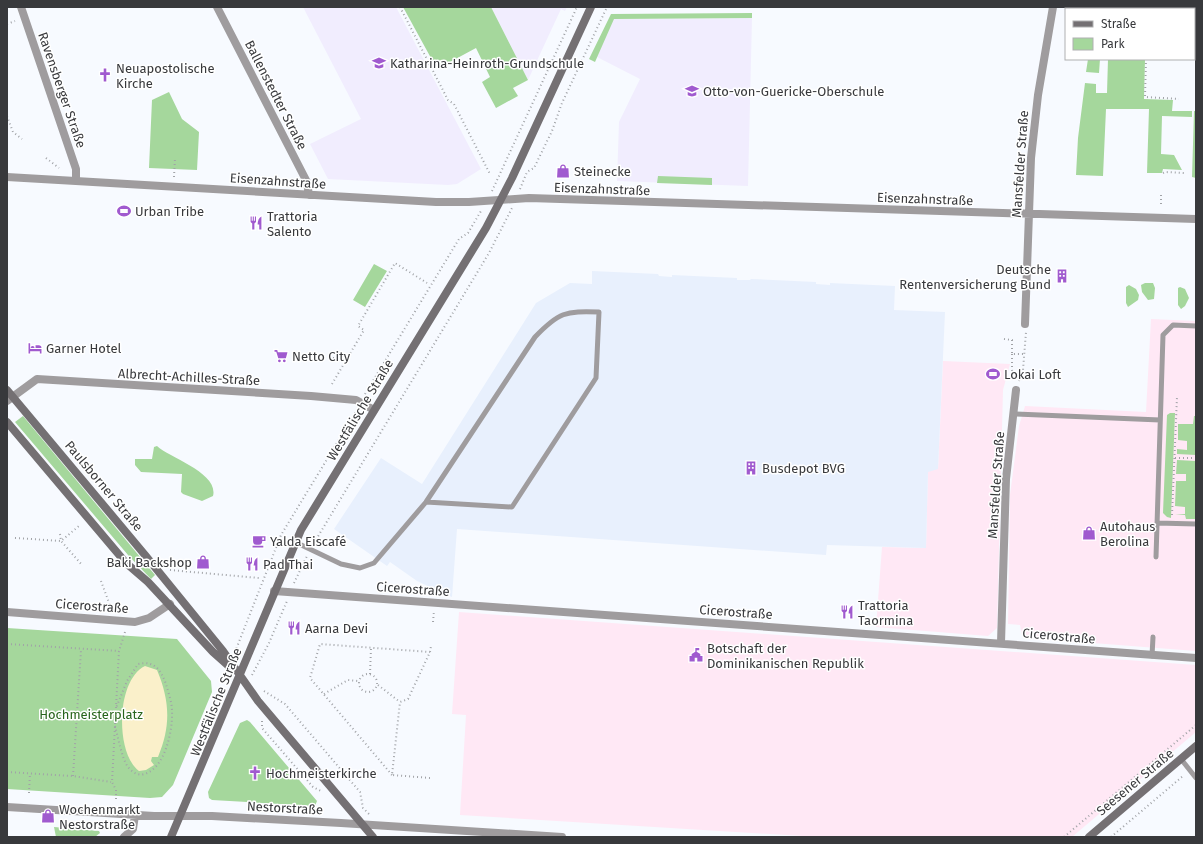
<svg xmlns="http://www.w3.org/2000/svg" width="1203" height="844" font-family="'Fira Sans',sans-serif">
  <style>
    .commercial { fill: #ffe8f5 }
    .built { fill: #e8f0fd }
    .education { fill: #f1edfe }
    .green { fill: #a5d79c }
    .sand { fill: #faf0ca }
    .lines { fill: none; stroke-linecap: round; stroke-linejoin: round }
    .path { stroke: #a1a3a7; stroke-width: 2; stroke-dasharray: 1 3; stroke-linecap: butt }
    .lane { stroke: #9f9c9e; stroke-width: 5 }
    .street { stroke: #9f9c9e; stroke-width: 8 }
    .secondary { stroke: #747073; stroke-width: 8 }
    .labels { text-anchor: middle; dominant-baseline: central; stroke-width: 3; stroke-linejoin: round; paint-order: stroke }
    .poi-label { font-size: 13px; fill: #38393c; stroke: #fff; text-anchor: start }
    .street-label { font-size: 13px; fill: #38393c; stroke: #fff }
    .park-label { font-size: 13px; fill: #28651c; stroke: #fff }
  </style>
  <rect width="100%" height="100%" fill="#f7faff"/>
  <path class="commercial" d="M1151 319 1196 321V651L1028 638 1022 635 1020 625 1008 624 1010 495 1019 426 1025 406 1146 412Z
    M943 361 1010 364 1003 390 997 628 988 636 876 627 882 547 926 548 928 469H938Z
    M459 612 1196 665V732L1072 837H819L460 815 466 715 452 714Z"/>
  <path class="built" d="M592 271 658 274 659 276 672 277V275L737 278V280H750L751 279 816 282V284L830 285V283L895 286 894 310 945 312 938 469 928 472 926 548 827 545 826 555 457 529 452 597 417 581 390 562 387 566 334 529 381 458 422 484 536 303 570 283 592 284Z"/>
  <path class="education" d="M303 7H396L481 169 457 184 448 185 328 179 310 144 361 119Z
    M491 7H567L565 11 561 9 528 80Z
    M752 18 748 186 617 181 619 122 640 79 597 57 613 19Z"/>
  <path class="green" d="M403 7H491L528 80 513 88 518 96 496 108 482 82 490 77 476 48 437 69Z
    M752 13V18L614 19 595 62 589 59 611 14Z
    M1088 59H1100L1099 73 1086 72Z
    M1108 59H1145L1144 99 1173 100 1172 111H1192V117L1162 116 1161 154 1174 155 1182 170 1163 169 1162 173H1147L1149 109H1106L1103 176 1076 175 1078 138 1085 83 1096 84V93H1107Z
    M169 92 182 119 199 132 197 170 149 168 152 100Z
    M1194 111H1196V178L1192 177Z
    M658 176 712 178V185L657 183Z
    M374 264 387 271 365 307 353 300Z
    M1145 283H1153L1155 288 1154 299 1148 300 1142 292 1141 285Z
    M1129 285 1136 289 1139 295 1138 300 1128 307 1126 303V287Z
    M1180 287 1185 289 1189 298 1185 306 1181 309 1178 305V288Z
    M1170 413H1175L1171 518 1167 517 1163 513 1167 415Z
    M23 416 155 575 151 579 128 555 15 422Z
    M1194 416H1196V455L1177 454V449L1187 450V441L1178 440V424H1193Z
    M157 446C170 458 219 473 213 496L202 501 183 494 181 492 182 474 141 472 135 465V459H152L154 447Z
    M1177 460 1196 461V519H1186L1185 515 1175 514H1185V507L1175 506 1176 481H1186V474H1176Z
    M7 628 177 639 211 681 212 692 173 785 162 797 150 798 7 789Z
    M247 720 250 722 317 801 315 806 212 800 209 798 208 792 240 723Z
    M54 827 99 831 100 833 95 837H56Z"/>
  <path class="sand" d="M145 666 157 670C170 701 171 726 158 757H152L151 761 154 765 146 770 139 771C115 753 116 680 145 666Z"/>
  <g class="lines">
    <path class="path" d="M400 7 448 100 454 104 490 174
      M7 24 15 21
      M1146 59 1145 97 1179 99
      M7 116 13 132 22 139
      M46 158 59 168
      M1163 173 1165 172 1185 173
      M174 177 175 158
      M520 189 527 172 534 168 552 131 562 103 607 7
      M492 191 577 7
      M1161 204V194
      M1004 339 1012 340V354H1024
      M1012 354V370L1014 381
      M333 358H348
      M1019 381 1023 370 1026 332
      M332 384 364 330 358 326 395 263 427 283
      M365 394 459 239 468 233 481 211
      M1175 458H1196
      M1172 515 1177 397
      M60 534 61 541 82 565
      M15 538 61 541 79 526
      M314 543 489 253 512 208
      M170 570 259 578
      M101 581 111 608
      M294 583 307 556
      M433 622 434 611
      M7 644 119 651
      M235 652 281 535 357 410
      M359 683a9 9 0 1 1 18 0a9 9 0 1 1-18 0Z
      M370 674 371 648
      M252 675 269 643 287 601
      M378 685 400 702
      M264 691 285 704 360 792 363 808 369 814
      M324 694 348 680 358 681
      M262 721V728L313 787 321 791
      M115 726C118 737 122 759 128 767 132 772 138 776 144 774 165 769 173 730 172 711 172 702 168 692 166 684 161 670 154 660 138 664L127 681 116 708
      M7 772 73 776 111 782
      M392 775 310 678 320 644 430 652
      M73 776 81 650
      M430 778 392 775 400 702 408 699 430 652 431 646
      M29 793 30 773
      M116 799V790L112 782 119 651 125 632
      M1064 837 1196 725
      M1111 837 1183 776"/>
    <path class="lane" d="M1014 414 1160 420
      M1157 523 1196 524
      M295 542 341 564 360 568 374 563 426 502 535 337C559 312 565 311 599 312L596 378 512 507 426 502
      M1156 557 1163 335 1173 325 1196 326
      M1152 656 1153 637
      M1181 759 1196 778"/>
    <path class="street" d="M21 7 76 169V180
      M217 7 307 182 309 195
      M7 177 436 202H469L529 198 1196 219
      M1025 324 1031 158 1038 95 1053 7
      M7 401 37 379 311 396 356 400 374 410
      M274 591 1196 658
      M7 612 135 622 149 618 170 604
      M1001 643 1006 479 1016 390
      M7 807 154 816H212L341 823 562 837
      M124 837 133 829 135 815"/>
    <path class="secondary" d="M7 390 145 555 223 651 258 701 373 837
      M7 422 126 563 148 582 213 652 231 668
      M171 837 301 530 486 228 512 178 591 7
      M1089 837 1196 746"/>
  </g>
  <defs>
    <g id="school-bare" transform="scale(1.08)"><path d="M0-5L7-2L0 1L-7-2ZM-4 1L0 2.5L4 1V4Q0 6-4 4Z" fill="#a05acf" stroke="#fff" stroke-width="2.5" paint-order="stroke"/></g>
    <g id="church-bare" transform="scale(1.08)"><path d="M-1.2-6h2.4v3.5h3.3v2.4h-3.3V6h-2.4V-.1h-3.3v-2.4h3.3Z" fill="#a05acf" stroke="#fff" stroke-width="2.5" paint-order="stroke"/></g>
    <g id="shop-bare" transform="scale(1.08)"><path d="M-5-2.5h2.3a2.7 3.5 0 0 1 5.4 0H5L5.5 6h-11ZM-1.5-2.5h3a1.5 2.3 0 0 0-3 0Z" fill="#a05acf" stroke="#fff" stroke-width="2.5" paint-order="stroke"/></g>
    <g id="stadium-bare" transform="scale(1.08)"><path d="M0-5a6.5 5 0 1 0 0 10a6.5 5 0 1 0 0-10ZM-3.5-1.8h7v3.6h-7Z" fill="#a05acf" stroke="#fff" stroke-width="2.5" paint-order="stroke"/></g>
    <g id="restaurant-bare" transform="scale(1.08)"><path d="M-5-6h1v4h1v-4h1v4h1v-4h1v5L-1.5 .5V6h-2V.5L-5-1ZM5-6V6H3V1.5H1.5Q1.5-4 5-6Z" fill="#a05acf" stroke="#fff" stroke-width="2.5" paint-order="stroke"/></g>
    <g id="building-bare" transform="scale(1.08)"><path d="M-4-6H4V6H1V3H-1V6H-4ZM-2.5-4.3h1.7v1.8h-1.7ZM.8-4.3h1.7v1.8H.8ZM-2.5-1h1.7V.8h-1.7ZM.8-1h1.7V.8H.8Z" fill="#a05acf" stroke="#fff" stroke-width="2.5" paint-order="stroke"/></g>
    <g id="hotel-bare" transform="scale(1.08)"><path d="M-6-4.5h1.5V1H6V5H4.5V3h-9V5H-6ZM-4 0a1.8 1.8 0 1 1 3.6 0ZM.5 0V-2.5h3Q6-2.5 6 0Z" fill="#a05acf" stroke="#fff" stroke-width="2.5" paint-order="stroke"/></g>
    <g id="supermarket-bare" transform="scale(1.08)"><path d="M-6-5.5h2.5l.6 2H6L4.5 2H-2.5L-4.4-4H-6ZM-1.5 3.2a1.3 1.3 0 1 0 .1 0ZM3 3.2a1.3 1.3 0 1 0 .1 0Z" fill="#a05acf" stroke="#fff" stroke-width="2.5" paint-order="stroke"/></g>
    <g id="cafe-bare" transform="scale(1.08)"><path d="M-5.5-4.5H6V0H3Q3 3.5 0 3.5H-2.5Q-5.5 3.5-5.5 0ZM3-3.2v2h1.7v-2ZM-6 4.5H4V6H-6Z" fill="#a05acf" stroke="#fff" stroke-width="2.5" paint-order="stroke"/></g>
    <g id="civic-bare" transform="scale(1.08)"><path d="M-.6-6.5H3V-4.5H.6V-3L4-1V1h2V6H-6V1h2V-1L-.6-3ZM-1.2 2.5V6h2.4V2.5Z" fill="#a05acf" stroke="#fff" stroke-width="2.5" paint-order="stroke"/></g>
  </defs>
  <g fill-rule="evenodd">
    <use href="#school-bare" x="379" y="63"/>
    <use href="#church-bare" x="105" y="75"/>
    <use href="#school-bare" x="692" y="91"/>
    <use href="#shop-bare" x="563" y="171"/>
    <use href="#stadium-bare" x="124" y="211"/>
    <use href="#restaurant-bare" x="256" y="223"/>
    <use href="#building-bare" x="1062" y="276"/>
    <use href="#hotel-bare" x="35" y="348"/>
    <use href="#supermarket-bare" x="281" y="356"/>
    <use href="#stadium-bare" x="993" y="374"/>
    <use href="#building-bare" x="751" y="468"/>
    <use href="#shop-bare" x="1089" y="533"/>
    <use href="#cafe-bare" x="259" y="541"/>
    <use href="#shop-bare" x="203" y="562"/>
    <use href="#restaurant-bare" x="252" y="564"/>
    <use href="#restaurant-bare" x="847" y="612"/>
    <use href="#restaurant-bare" x="294" y="628"/>
    <use href="#civic-bare" x="696" y="655"/>
    <use href="#church-bare" x="255" y="773"/>
    <use href="#shop-bare" x="48" y="816"/>
  </g>
  <g class="labels">
    <g class="poi-label">
      <text x="390" y="63">Katharina-Heinroth-Grundschule</text>
      <text x="116" y="68">Neuapostolische<tspan x="116" dy="15">Kirche</tspan></text>
      <text x="703" y="91">Otto-von-Guericke-Oberschule</text>
      <text x="574" y="171">Steinecke</text>
      <text x="135" y="211">Urban Tribe</text>
      <text x="267" y="216">Trattoria<tspan x="267" dy="15">Salento</tspan></text>
      <text x="1051" y="269" text-anchor="end">Deutsche<tspan x="1051" dy="15">Rentenversicherung Bund</tspan></text>
      <text x="46" y="348">Garner Hotel</text>
      <text x="292" y="356">Netto City</text>
      <text x="1004" y="374">Lokai Loft</text>
      <text x="762" y="468">Busdepot BVG</text>
      <text x="1100" y="526">Autohaus<tspan x="1100" dy="15">Berolina</tspan></text>
      <text x="270" y="541">Yalda Eiscafé</text>
      <text x="192" y="562" text-anchor="end">Baki Backshop</text>
      <text x="263" y="564">Pad Thai</text>
      <text x="858" y="605">Trattoria<tspan x="858" dy="15">Taormina</tspan></text>
      <text x="305" y="628">Aarna Devi</text>
      <text x="707" y="648">Botschaft der<tspan x="707" dy="15">Dominikanischen Republik</tspan></text>
      <text x="266" y="773">Hochmeisterkirche</text>
      <text x="59" y="809">Wochenmarkt<tspan x="59" dy="15">Nestorstraße</tspan></text>
    </g>
    <g class="street-label">
      <text transform="translate(62 90) rotate(71)">Ravensberger Straße</text>
      <text transform="translate(276 95) rotate(63)">Ballenstedter Straße</text>
      <text transform="translate(1020 164) rotate(-86)">Mansfelder Straße</text>
      <text transform="translate(278 181) rotate(4)">Eisenzahnstraße</text>
      <text transform="translate(602 189) rotate(2)">Eisenzahnstraße</text>
      <text transform="translate(925 199) rotate(2)">Eisenzahnstraße</text>
      <text transform="translate(189 377) rotate(3)">Albrecht-Achilles-Straße</text>
      <text transform="translate(360 410) rotate(-59)">Westfälische Straße</text>
      <text transform="translate(996 485) rotate(-86)">Mansfelder Straße</text>
      <text transform="translate(104 486) rotate(50)">Paulsborner Straße</text>
      <text transform="translate(413 589) rotate(4)">Cicerostraße</text>
      <text transform="translate(92 606) rotate(4)">Cicerostraße</text>
      <text transform="translate(736 612) rotate(4)">Cicerostraße</text>
      <text transform="translate(1059 636) rotate(5)">Cicerostraße</text>
      <text transform="translate(216 702) rotate(-68)">Westfälische Straße</text>
      <text transform="translate(1135 782) rotate(-40)">Seesener Straße</text>
      <text transform="translate(285 808) rotate(3)">Nestorstraße</text>
    </g>
    <g class="park-label">
      <text x="91" y="714">Hochmeisterplatz</text>
    </g>
  </g>
  <rect width="1203" height="844" fill="none" stroke="#38393c" stroke-width="16"/>
  <rect x="1065" y="8" width="130" height="52" fill="#ffffff" stroke="#afb0b1"/>
  <rect x="1073" y="21" width="20" height="6" fill="#747073" stroke="#afb0b1"/>
  <text x="1101" y="28" font-size="12" fill="#38393c">Straße</text>
  <rect x="1073" y="38" width="20" height="12" fill="#a5d79c" stroke="#afb0b1"/>
  <text x="1101" y="48" font-size="12" fill="#38393c">Park</text>
</svg>
